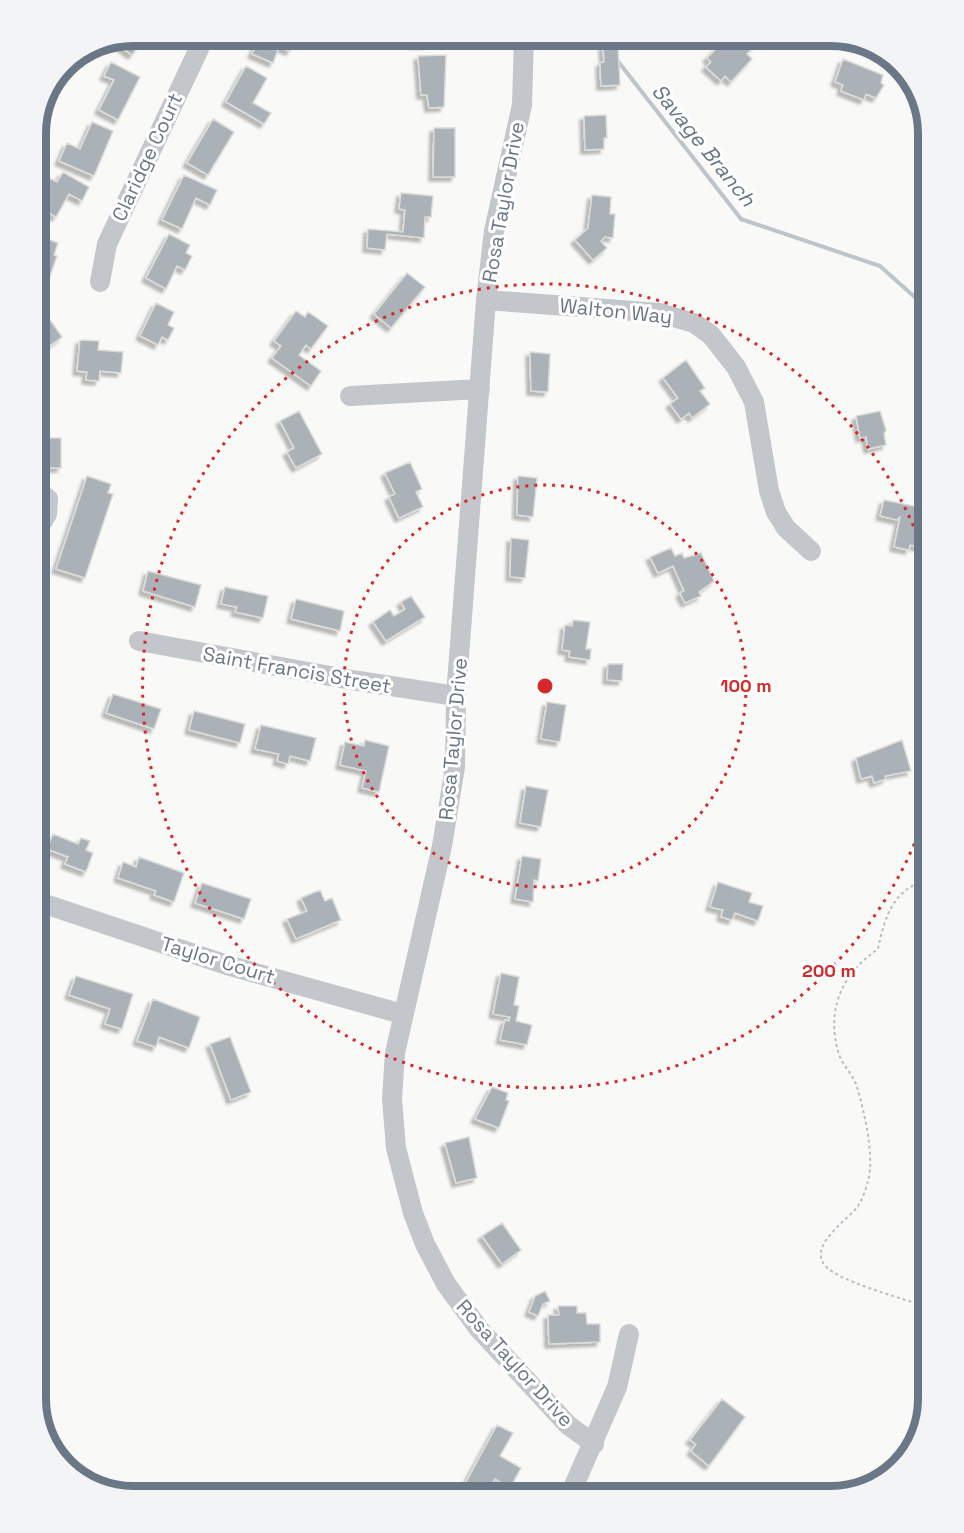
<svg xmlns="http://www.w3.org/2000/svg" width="964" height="1533" font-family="'Space Grotesk',sans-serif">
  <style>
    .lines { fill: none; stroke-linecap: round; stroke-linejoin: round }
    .stream { stroke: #bdc5cb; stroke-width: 4 }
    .building { fill: #aab1b7; stroke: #dbdbd9; stroke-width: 1.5; filter: url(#shadow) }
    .path { stroke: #bbbdc0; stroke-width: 2; stroke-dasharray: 3 3; stroke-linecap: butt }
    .minor { stroke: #c3c6ca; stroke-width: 20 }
    .ring { fill: none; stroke: #d62828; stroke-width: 3; stroke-dasharray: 3 6 }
    .labels { text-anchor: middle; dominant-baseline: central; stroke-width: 6; stroke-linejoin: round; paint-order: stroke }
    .street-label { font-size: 20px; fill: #6a7786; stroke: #fff }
    .water-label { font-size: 21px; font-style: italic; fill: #667781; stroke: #fff }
    .rim { fill: none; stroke: #6a7786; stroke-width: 8 }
    .centre { fill: #d62828; stroke: #fff; stroke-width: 3 }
    .ring-label { font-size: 18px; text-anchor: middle; font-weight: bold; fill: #d62828; stroke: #fff; stroke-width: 6; stroke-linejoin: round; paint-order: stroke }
  </style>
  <defs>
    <filter id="shadow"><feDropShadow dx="-4" dy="4" stdDeviation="1.5" flood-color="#0004"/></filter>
  </defs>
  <rect width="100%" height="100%" fill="#f9f9f7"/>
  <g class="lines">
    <path class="stream" d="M606 36 611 48
      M617 60 741 219 880 266 928 309"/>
  </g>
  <path class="building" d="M134 36H146L132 55 116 43Z
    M260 36H297L290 51 279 47 273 63 252 54Z
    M412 36H430V44L413 45Z
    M737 36H748L756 44 747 54 752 59 731 82 725 76 721 81 706 67 711 62 707 58 728 37 732 41Z
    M618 45 620 85 601 86 600 63 604 62 603 46Z
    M446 55 444 107 429 108 427 95H421L418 56Z
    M843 59 883 75 881 83 884 85 876 98 866 94 864 100 841 91 843 85 835 82Z
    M111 62 140 77 118 120 99 110 114 80 104 76Z
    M246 66 267 78 253 103 271 113 264 124 226 102Z
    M606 115 607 138H604V149L585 150 584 116Z
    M213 119 234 132 208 175 187 163Z
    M92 122 113 131 94 176 59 161 67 143 80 149Z
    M434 128H455V177H433Z
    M63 172 89 187 82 201 69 194 56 217 36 206V201L49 178 57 182Z
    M184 175 217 190 210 205 196 198 182 229 162 220Z
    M401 193 433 196 431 217H425L424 238 387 234 385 250 367 248 368 229 403 232 405 210 399 209Z
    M592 195 611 197 610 214H615L613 238 605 237 601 241 607 248 593 260 575 240 588 228Z
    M169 234 190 245 186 253 192 256 185 270 177 266 166 289 146 278Z
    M36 235 58 243 54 255 57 256 49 279 36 274 39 247 36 246Z
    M407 273 425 287 391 328 374 314Z
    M36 300 62 337 44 350 36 338Z
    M156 303 174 312 168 325 174 328 168 340 162 337 158 345 140 336Z
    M296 311 305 317 308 312 328 326 311 349 306 345 299 355 321 371 311 386 272 358 281 346 274 341Z
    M80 340 99 341 98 350 123 352 121 373 100 371 99 381 86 380 87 372 77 371Z
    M530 352 550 354 548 392 531 391Z
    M686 360 705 388 700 391 710 404 692 418 689 413 681 419 670 404 678 398 663 378Z
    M299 411 322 454 296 468 287 452 294 448 280 421Z
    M880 411 886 430 884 434 886 445 868 449 866 437 860 438 856 416Z
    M36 438H61V468H36Z
    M410 462 422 489 416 492 423 507 399 518 389 497 395 494 385 473Z
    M87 476 111 484 108 493 113 494 85 578 56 569Z
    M518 476 537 478 533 517 517 515Z
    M884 500 928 509 921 547 910 545 909 550 894 547 900 517 897 520 880 516Z
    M511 538 529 540 525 578 510 577Z
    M671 548 675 556 682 553 684 558 701 553 714 581 699 592 701 596 685 603 680 593 684 591 673 566 658 573 650 557Z
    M148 571 201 585 195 607 143 591Z
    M225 587 268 596 263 618 235 612 237 607 221 604Z
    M411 596 425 617 386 641 373 622 390 610 394 616 405 609 401 602Z
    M296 599 344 611 340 631 291 619Z
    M573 620 590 622 586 649H591L590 660 569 657 570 651 562 650 565 625 572 626Z
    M608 664H623L622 681 607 680Z
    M36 675 43 678 36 698Z
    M113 694 161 709 154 729 106 713Z
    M547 702 566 705 560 742 541 739Z
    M194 711 245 724 240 743 189 730Z
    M261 725 316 738 310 761 290 756 288 764 277 761 279 754 255 749Z
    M365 740 389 746 379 792 362 788 366 771 340 765 345 742 364 746Z
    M902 740 911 771 885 776 886 779 874 783 872 776 861 779 856 758Z
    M526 786 548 790 541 827 520 823Z
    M53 834 78 844 81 838 90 841 86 850 93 853 86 872 65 864 68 857 47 849Z
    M522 856 541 859 538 881 534 880 533 902 515 899Z
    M139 857 184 873 174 902 154 895 156 891 118 878 123 862 136 867Z
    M718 882 752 893 749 902 763 906 758 921 735 913 732 920 721 917 723 910 710 907Z
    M202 883 251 899 244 919 195 903Z
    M320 890 325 901 332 898 341 920 296 939 287 919 307 911 301 898Z
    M501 973 519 977 514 1005 519 1006 516 1021 532 1025 527 1045 500 1040 505 1020 509 1021 510 1017 493 1014Z
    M76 976 133 994 122 1029 105 1024 110 1009 69 995Z
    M153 999 200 1017 189 1048 159 1037 156 1047 137 1041Z
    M230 1037 251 1092 231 1100 210 1044Z
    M492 1087 508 1093 506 1100 509 1101 499 1128 475 1119Z
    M469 1137 477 1178 456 1183 445 1143Z
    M502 1223 521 1250 502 1264 482 1236Z
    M545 1291 550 1301 543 1304 538 1316 529 1312 535 1296Z
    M558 1306H577V1313H586L587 1324H600V1342L549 1344 548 1315H559Z
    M722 1399 745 1417 709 1466 691 1451 696 1444 690 1440Z
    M497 1425 513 1433 500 1456 521 1468 510 1488 495 1479 488 1491 499 1497H458Z"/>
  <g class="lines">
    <path class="path" d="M928 1308C906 1298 830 1281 822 1261 814 1241 848 1220 858 1206 862 1200 866 1189 868 1181 875 1157 864 1110 857 1087 853 1074 841 1064 838 1051 826 1008 843 973 878 949 883 925 890 897 914 885L928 890"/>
    <path class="minor" d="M524 36 522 105 494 231 486 300 456 696 455 767 442 846 395 1053 392 1099 396 1148 413 1213 425 1244 446 1284 479 1329 568 1425 594 1444
      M100 282 107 244 205 36
      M486 300 660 313 694 323 711 335 736 367 754 402 769 491 776 512 786 528 811 551
      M350 396 480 389
      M36 532 47 514 48 499 36 489
      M139 641 352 680 456 696
      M36 901 227 965 402 1014
      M76 1476 111 1491
      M569 1497 617 1387 629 1334"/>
  </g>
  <g class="ring">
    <circle cx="545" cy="686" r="201"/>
    <path d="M927 810A402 402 0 1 1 927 562"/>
  </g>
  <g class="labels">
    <g class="street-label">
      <text transform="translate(147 157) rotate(-65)">Claridge Court</text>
      <text transform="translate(503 202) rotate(-80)">Rosa Taylor Drive</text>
      <text transform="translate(616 311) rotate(6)">Walton Way</text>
      <text transform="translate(297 670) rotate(10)">Saint Francis Street</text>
      <text transform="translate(453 739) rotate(-85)">Rosa Taylor Drive</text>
      <text transform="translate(218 960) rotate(17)">Taylor Court</text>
      <text transform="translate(515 1363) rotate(48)">Rosa Taylor Drive</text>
    </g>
    <g class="water-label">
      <text transform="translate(704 145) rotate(51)">Savage Branch</text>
    </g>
  </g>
  <path d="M0 0H964V1533H0ZM133 46H831A87 87 0 0 1 918 133V1399A87 87 0 0 1 831 1486H133A87 87 0 0 1 46 1399V133A87 87 0 0 1 133 46Z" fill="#f3f4f5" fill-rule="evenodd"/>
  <path class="rim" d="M133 46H831A87 87 0 0 1 918 133V1399A87 87 0 0 1 831 1486H133A87 87 0 0 1 46 1399V133A87 87 0 0 1 133 46Z"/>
  <circle cx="545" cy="686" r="9" class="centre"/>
  <g class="ring-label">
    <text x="746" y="692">100 m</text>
    <text x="829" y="977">200 m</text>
  </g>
</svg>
